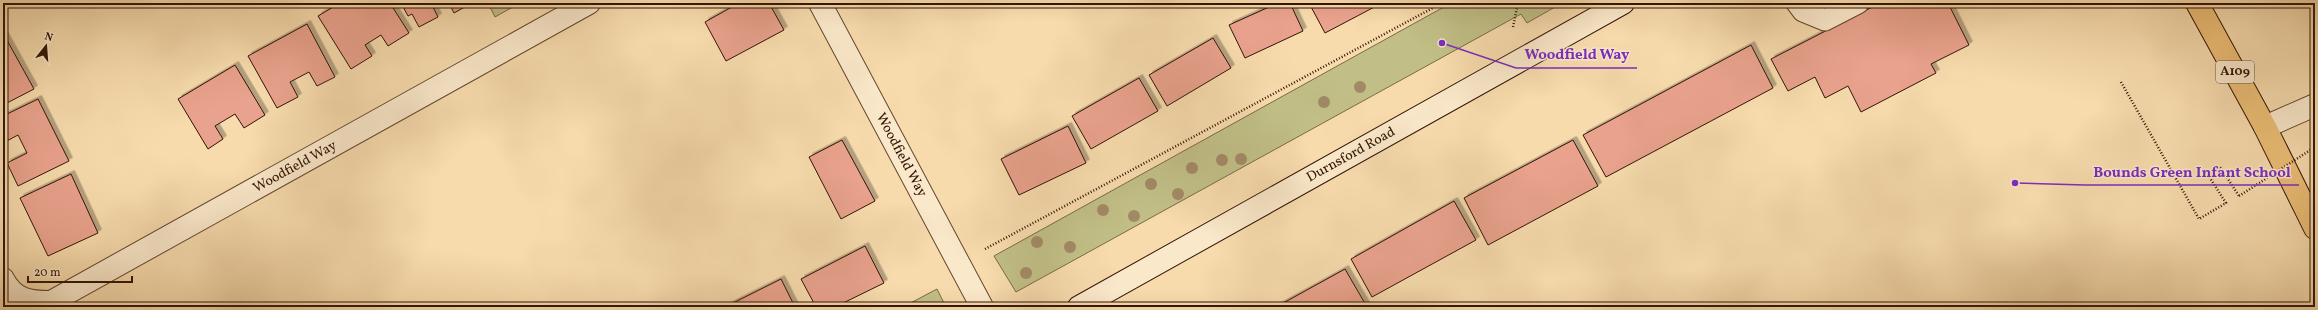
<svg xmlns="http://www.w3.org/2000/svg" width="2318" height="310" font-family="Vollkorn,serif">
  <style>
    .green { fill: #c1bf87; stroke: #7a6a46 }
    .building { fill: #e9a28d; stroke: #321405; filter: url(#shadow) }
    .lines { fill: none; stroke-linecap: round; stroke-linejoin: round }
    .lane-casing { stroke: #63462f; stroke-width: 23 }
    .street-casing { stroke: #63462f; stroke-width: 24 }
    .secondary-casing { stroke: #321405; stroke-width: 24 }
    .primary-casing { stroke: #321405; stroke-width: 24 }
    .path { stroke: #321405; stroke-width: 2.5; stroke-dasharray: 1 2; stroke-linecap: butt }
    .lane { stroke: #fae8ca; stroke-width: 21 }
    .street { stroke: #fae8ca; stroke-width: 22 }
    .secondary { stroke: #fae8ca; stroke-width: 22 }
    .primary { stroke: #ecbe76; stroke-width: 22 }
    .path-bridge { stroke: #321405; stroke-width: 2.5; stroke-dasharray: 1 2; stroke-linecap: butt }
    .tree { fill: #a28a66 }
    .labels { text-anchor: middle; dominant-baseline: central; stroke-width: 3; stroke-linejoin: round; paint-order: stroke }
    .shield { fill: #fae8ca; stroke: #6e5440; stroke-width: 1 }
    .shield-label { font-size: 13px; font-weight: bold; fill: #321405 }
    .street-label { font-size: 14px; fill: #321405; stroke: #fae8ca }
    .leader { fill: none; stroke: #7b2cbf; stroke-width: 1.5 }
    .callout-dot { fill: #7b2cbf; stroke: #fae8ca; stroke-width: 1.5 }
    .callout-label { font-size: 15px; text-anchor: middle; font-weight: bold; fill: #7b2cbf; stroke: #fae8ca; stroke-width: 3; stroke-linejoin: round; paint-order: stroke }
  </style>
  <defs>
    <filter id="shadow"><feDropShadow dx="3.5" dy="-3.5" stdDeviation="0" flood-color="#0004"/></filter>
  </defs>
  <rect width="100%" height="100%" fill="#f7dbad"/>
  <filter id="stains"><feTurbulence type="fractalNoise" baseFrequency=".005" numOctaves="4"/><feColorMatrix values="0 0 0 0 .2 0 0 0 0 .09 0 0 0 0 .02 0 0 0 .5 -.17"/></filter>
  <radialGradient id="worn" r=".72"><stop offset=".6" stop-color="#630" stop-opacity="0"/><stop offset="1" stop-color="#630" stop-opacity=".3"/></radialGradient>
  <path class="green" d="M488 3H520L495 17Z
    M1451 3H1562L1527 23 1521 14 1016 292 994 256Z
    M937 289 946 307H903Z"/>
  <path class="building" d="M340 3H390L409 33 388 46 381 35 365 45 372 56 351 69 318 16Z
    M401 3H440L433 7 438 17 419 27 412 14 408 16Z
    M449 3H472L454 13Z
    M739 3H769L784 30 726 61 705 22Z
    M1278 3H1290L1303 31 1245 58 1229 25Z
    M1309 3H1382L1325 33Z
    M1880 3H1948L1969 45 1931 64 1936 73 1861 112 1848 86 1825 98 1815 77 1788 91 1771 59Z
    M307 24 335 77 317 86 309 72 290 82 298 97 277 108 248 56Z
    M3 33 34 89 3 105Z
    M1213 38 1231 68 1167 106 1149 75Z
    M1751 45 1773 88 1606 177 1583 135Z
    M235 65 265 115 244 128 235 114 215 126 223 139 208 149 178 99Z
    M1139 78 1158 111 1091 149 1072 116Z
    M38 99 69 161 18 186 7 163 27 153 18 135 3 143V116Z
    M1068 126 1086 163 1019 195 1001 159Z
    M842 140 875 201 841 219 809 157Z
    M1573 140 1598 186 1488 245 1464 198Z
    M71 174 98 233 48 256 20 198Z
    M1454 201 1476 240 1372 297 1351 259Z
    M865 246 884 283 835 307H816L801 279Z
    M1345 269 1367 307H1276Z
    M781 279 795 307H725Z"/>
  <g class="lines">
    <g class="lane-casing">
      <path id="lane" d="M1797 3 1803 11 1825 20 1858 3"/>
    </g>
    <g class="street-casing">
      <path id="street" d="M820 3 982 307
        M2265 127 2315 105
        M3 279C14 300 29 302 51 302L589 3"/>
    </g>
    <g class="secondary-casing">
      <path id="secondary" d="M1079 307 1623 3"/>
    </g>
    <g class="primary-casing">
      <path id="primary" d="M2197 3 2265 127 2315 228"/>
    </g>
    <path class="path" d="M1513 27 1518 3
      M2121 82 2199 219 2226 203 2208 175 2220 167 2239 196
      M985 249 1442 3"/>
    <use href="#lane" class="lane"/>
    <use href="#street" class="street"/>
    <use href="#secondary" class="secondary"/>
    <use href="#primary" class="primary"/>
    <path class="path-bridge" d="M2239 196 2315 147"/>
  </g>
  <g class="tree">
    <circle cx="1360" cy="87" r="6"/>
    <circle cx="1324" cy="102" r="6"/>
    <circle cx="1241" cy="159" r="6"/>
    <circle cx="1222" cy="160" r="6"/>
    <circle cx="1192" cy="168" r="6"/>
    <circle cx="1151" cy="184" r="6"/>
    <circle cx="1178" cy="194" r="6"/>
    <circle cx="1103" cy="210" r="6"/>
    <circle cx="1134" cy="216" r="6"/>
    <circle cx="1037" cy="242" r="6"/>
    <circle cx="1070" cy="247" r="6"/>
    <circle cx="1026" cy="273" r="6"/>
  </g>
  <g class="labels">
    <rect class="shield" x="2216" y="61" width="38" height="22" rx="3"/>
    <g class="shield-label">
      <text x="2235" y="72">A109</text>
    </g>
    <g class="street-label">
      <text transform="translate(901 155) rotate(62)">Woodfield Way</text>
      <text transform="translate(1351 155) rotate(-29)">Durnsford Road</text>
      <text transform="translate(295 167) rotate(-29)">Woodfield Way</text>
    </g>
  </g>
  <path class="leader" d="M1442 43L1516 68H1637M2015 183L2085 185H2299"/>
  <g class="callout-dot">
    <circle cx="1442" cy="43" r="4"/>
    <circle cx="2015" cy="183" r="4"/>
  </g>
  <g class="callout-label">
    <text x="1577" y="59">Woodfield Way</text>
    <text x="2192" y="177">Bounds Green Infant School</text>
  </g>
  <rect width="2318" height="310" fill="none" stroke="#f7dbad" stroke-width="16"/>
  <rect x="4" y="4" width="2310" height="302" fill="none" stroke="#321405" stroke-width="2"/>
  <rect x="8" y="8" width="2302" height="294" fill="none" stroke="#321405"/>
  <g transform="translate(46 46) rotate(17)" stroke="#fae8ca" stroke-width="3" paint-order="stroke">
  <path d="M0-3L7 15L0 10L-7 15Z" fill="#321405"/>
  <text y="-6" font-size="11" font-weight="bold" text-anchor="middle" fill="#321405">N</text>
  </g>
  <path d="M28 276v6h104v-6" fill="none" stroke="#321405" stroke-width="2"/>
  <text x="34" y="276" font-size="12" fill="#321405" stroke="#fae8ca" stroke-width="3" paint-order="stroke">20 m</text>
  <rect width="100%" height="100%" filter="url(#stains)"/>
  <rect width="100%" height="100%" fill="url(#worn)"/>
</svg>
